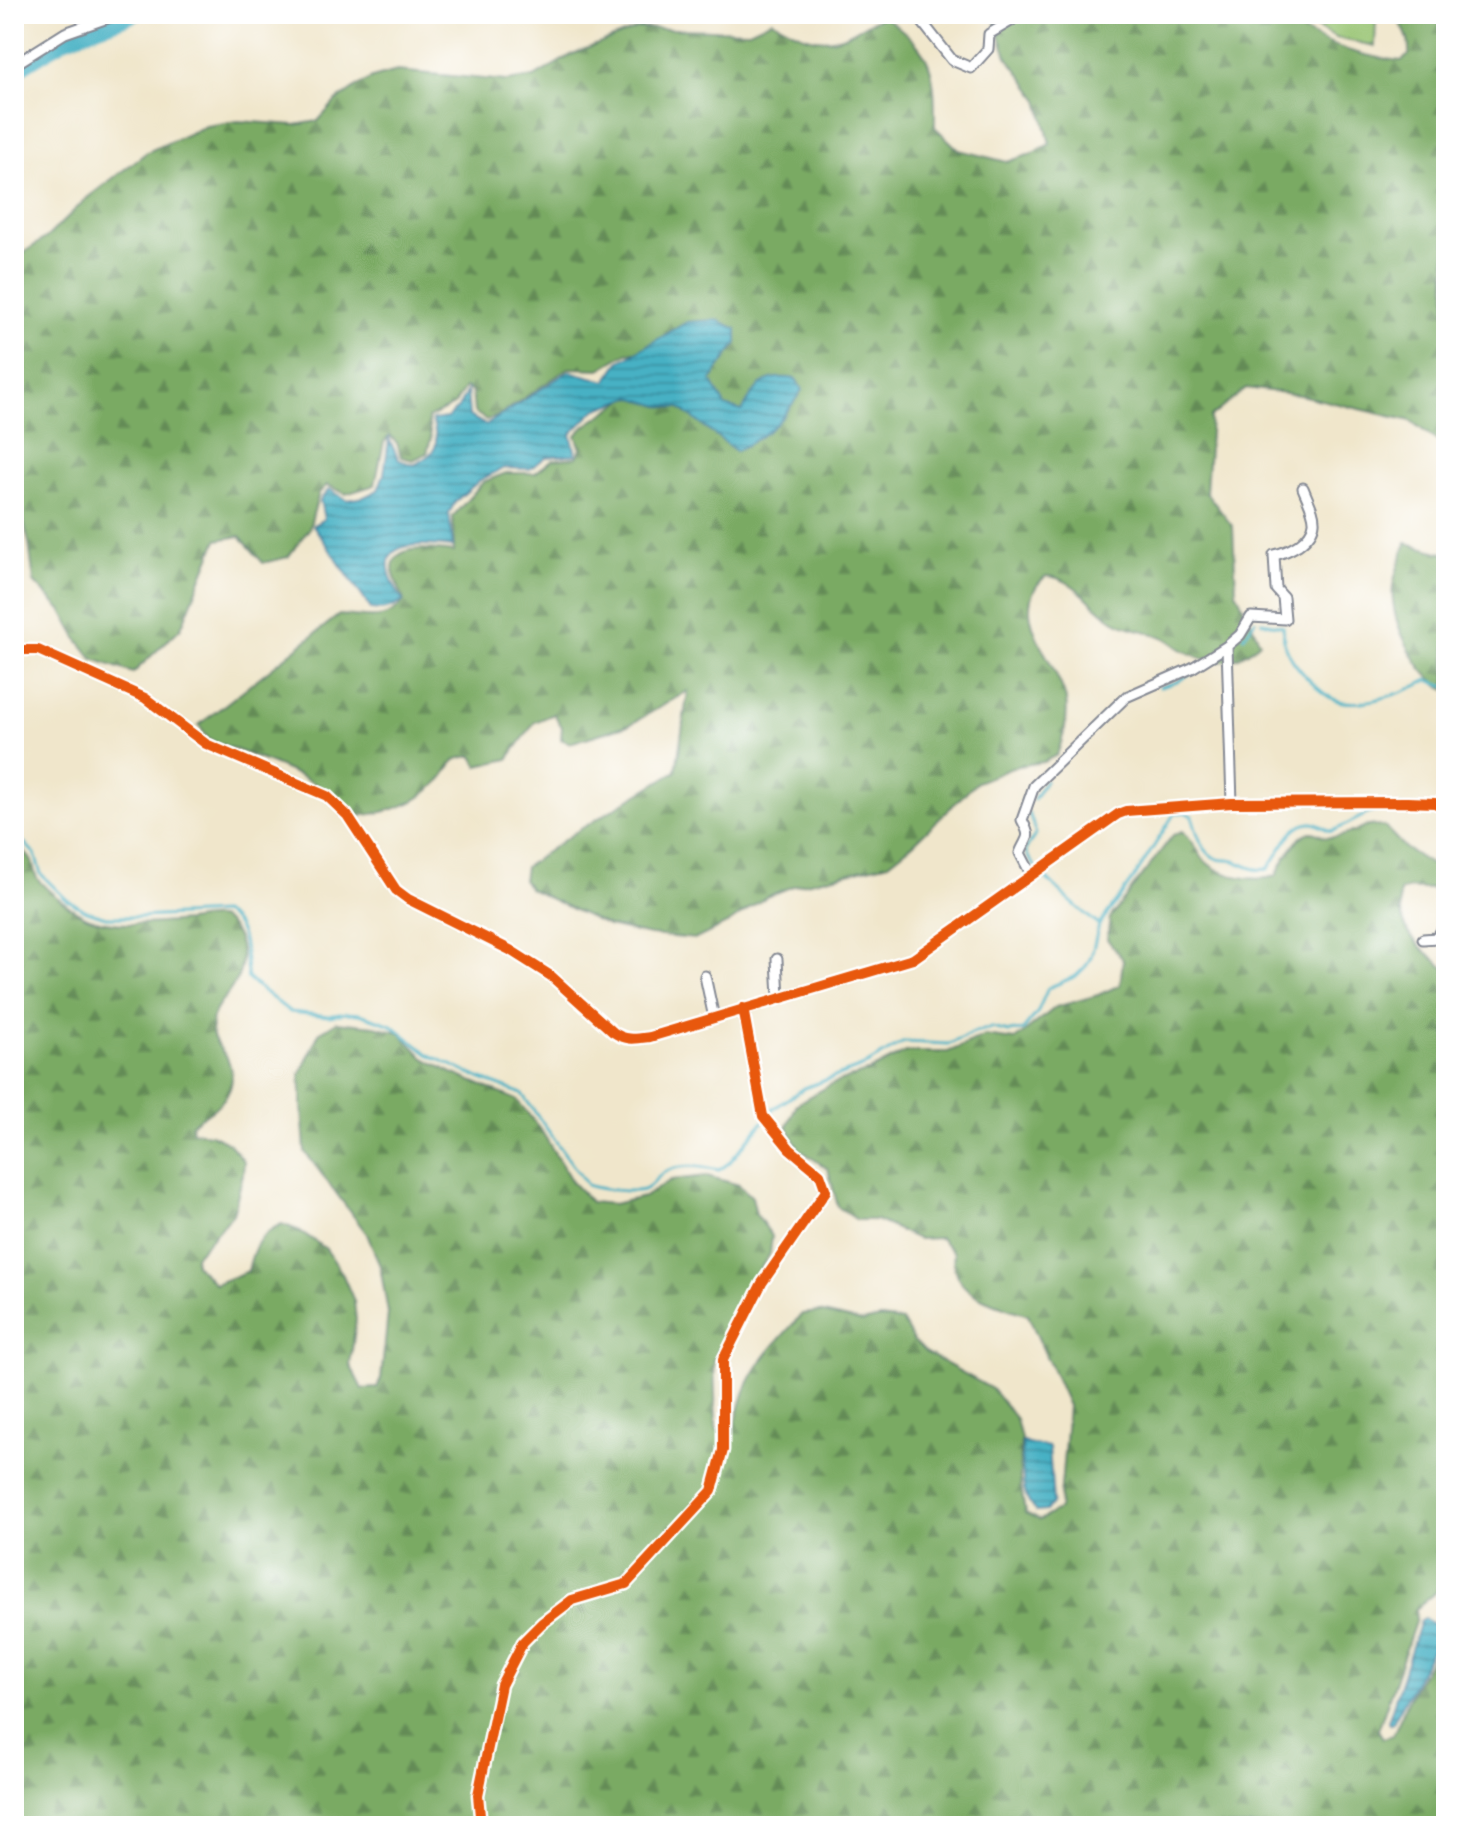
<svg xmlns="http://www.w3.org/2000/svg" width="1460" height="1840" font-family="Delius,sans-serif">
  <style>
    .green { fill: #98c472; stroke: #5a7a68; stroke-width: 2 }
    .forest { fill: url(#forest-firs); stroke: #4a6c61; stroke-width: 2 }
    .water { fill: url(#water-rules); stroke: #307091; stroke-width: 2 }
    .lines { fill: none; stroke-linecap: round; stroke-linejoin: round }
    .stream { stroke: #46b1c4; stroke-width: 3 }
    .river { stroke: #46b1c4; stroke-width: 16 }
    .minor-casing { stroke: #868a94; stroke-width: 13 }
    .minor { stroke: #fff; stroke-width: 9 }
    .cycleway-casing { stroke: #fff; stroke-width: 15 }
    .cycleway { stroke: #e8590c; stroke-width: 10 }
  </style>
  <defs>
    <pattern id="forest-firs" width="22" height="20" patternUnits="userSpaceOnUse" patternTransform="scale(2)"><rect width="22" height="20" fill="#7aaa64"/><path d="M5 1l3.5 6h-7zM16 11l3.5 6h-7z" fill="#638b56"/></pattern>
    <pattern id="water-rules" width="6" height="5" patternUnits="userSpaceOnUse" patternTransform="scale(2)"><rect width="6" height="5" fill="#46b1c4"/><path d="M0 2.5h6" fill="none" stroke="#3a90a2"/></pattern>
  </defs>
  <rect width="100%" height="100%" fill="#fff"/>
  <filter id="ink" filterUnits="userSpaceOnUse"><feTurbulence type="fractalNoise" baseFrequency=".0125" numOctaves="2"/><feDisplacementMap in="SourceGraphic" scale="16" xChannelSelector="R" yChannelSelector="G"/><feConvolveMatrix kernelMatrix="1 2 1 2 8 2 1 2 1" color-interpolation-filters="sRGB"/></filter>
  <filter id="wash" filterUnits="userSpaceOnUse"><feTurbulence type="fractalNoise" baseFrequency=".006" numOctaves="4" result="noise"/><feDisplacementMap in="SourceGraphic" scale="32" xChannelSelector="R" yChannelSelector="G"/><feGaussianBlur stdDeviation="1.8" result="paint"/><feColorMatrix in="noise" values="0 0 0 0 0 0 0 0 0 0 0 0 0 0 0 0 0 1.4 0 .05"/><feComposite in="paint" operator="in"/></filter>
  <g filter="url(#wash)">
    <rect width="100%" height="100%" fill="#f0e6cb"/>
    <path class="green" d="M1290 14H1359L1376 20 1375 46 1336 38Z"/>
    <path class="forest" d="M992 14H1273C1320 41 1347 55 1401 61L1409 55C1410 37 1404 26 1391 14H1446V448L1411 421 1300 395 1246 388 1211 417 1206 492 1233 527 1236 591 1260 642C1234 667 1211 666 1181 649 1174 645 1168 638 1160 636 1143 629 1129 630 1113 620 1089 605 1076 578 1046 576 1003 612 1059 662 1066 700 1069 719 1063 738 1057 755L1043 762 1017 766 977 782 913 844 889 863 793 886 766 897 729 923 696 939 650 935 608 926 530 889 523 880 525 867 574 833 676 771 688 691 631 724 570 743 561 739 562 727 554 714 535 722 508 759 478 766 473 756C453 758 454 760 444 776 439 783 427 792 420 797 402 809 380 813 359 816 318 776 260 760 208 739L199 725 339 615C366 616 387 625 404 601 401 592 394 579 393 570 392 541 437 550 454 552L453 516 483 482 506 473H535L552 460 577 457 581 449 576 435 585 426 658 377 659 349 627 353 600 369 569 368 496 417 486 420 474 412 472 392 465 388 454 405 428 418 431 439 427 453 413 460 401 457 397 443 390 436 384 442 375 485 346 494 327 485 319 493 309 529 288 557 263 563 240 536 217 540 181 628 133 673 93 659 78 640 62 611 34 582 29 543 18 499 14 498V259L47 237 87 198 147 152 206 126 238 121 295 125 318 121 335 102 355 88 372 78 397 71 507 81 534 77 573 54 639 28 749 31 772 20C792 31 813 45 838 38 855 34 867 20 885 17 934 52 935 69 935 127L959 150 1007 162 1031 154 1050 144 1039 100 1007 56Z
      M1406 543 1446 554V690C1416 673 1389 620 1393 586 1395 572 1402 557 1406 543Z
      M1368 825 1385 827 1405 848 1433 866 1436 887C1424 893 1411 884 1400 892 1396 930 1419 946 1446 969V1584L1416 1609 1415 1622 1378 1730 1383 1738 1393 1735 1413 1689 1446 1635V1826H14V843C19 848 28 854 31 860 34 865 34 873 37 878 46 890 75 913 90 918 115 928 159 923 187 921 196 920 208 917 217 918 230 919 239 938 241 950 247 992 207 1000 212 1032 214 1044 222 1049 227 1058 243 1093 217 1107 191 1124L193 1132 211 1134 229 1143 244 1161 243 1174 233 1214 195 1256V1264L215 1284 248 1271C253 1247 259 1234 282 1224L300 1231 326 1249 342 1273 354 1301 356 1320 350 1365 362 1389 377 1388 381 1379 388 1313 380 1266 367 1234 305 1152 300 1075 319 1033 337 1022 375 1026 399 1032 424 1058 452 1073 517 1100 541 1130 572 1182 591 1202 613 1204 644 1197 671 1180 707 1176 739 1185 752 1197 756 1214 772 1236 770 1254 750 1284 714 1360 716 1428 728 1439C737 1425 739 1407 745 1391 756 1361 782 1337 802 1314L819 1312 862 1322 881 1318 902 1321 913 1340 925 1352 992 1389 1016 1419 1021 1439 1020 1480 1025 1513 1040 1520 1059 1509 1068 1406 1028 1315C996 1304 948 1295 954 1253L940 1238 918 1239 876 1220H857L838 1207 828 1169 799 1149 787 1126 797 1104 832 1084 869 1071 906 1052H948L985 1036 1015 1040 1056 1007 1098 995 1120 985 1123 960 1107 939 1110 918 1173 835 1182 831C1192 838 1194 846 1201 856 1215 876 1255 883 1276 876 1281 865 1298 832 1312 832 1317 832 1321 836 1325 837 1341 839 1354 831 1368 825Z"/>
    <path class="water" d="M717 320 737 329V343L711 380 725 406 742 411C757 386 763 373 796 379L802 390C780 423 772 432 736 451L680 408 660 406 631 397 595 410 571 434 576 454 546 457 530 469 504 468 480 480 456 501 449 513 453 547C404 541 367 544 403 601 392 609 384 611 371 609L313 525 324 519 320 500 329 489 347 500 364 497 378 490 384 474 389 439 399 460 414 465C438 452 440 446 432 420L447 418 458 408 467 391 469 416 486 425 569 371 606 381 619 362 687 322Z
      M1022 1442 1049 1447 1053 1502 1046 1511 1036 1512C1019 1497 1023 1464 1022 1442Z
      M1424 1618 1440 1628V1635L1393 1722 1390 1724 1388 1721 1420 1621Z"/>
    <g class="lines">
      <path class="stream" d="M1262 622 1283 626C1284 631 1283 639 1285 645 1290 662 1319 694 1336 700 1360 709 1407 692 1428 680L1446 686
        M1244 637 1255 620
        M1160 687 1177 682 1189 674
        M1034 799 1045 781
        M1029 813 1036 834C1034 838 1027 845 1026 850 1024 863 1087 916 1099 925
        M14 832 35 854 41 874 66 899 87 911 106 917H139L222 913C249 926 243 953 248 979L290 1012 329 1016 346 1013 360 1014 392 1025 428 1054 479 1078 522 1094 587 1185C598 1189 633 1193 643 1190 652 1186 656 1178 663 1173 678 1163 702 1166 719 1170L729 1163 763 1122
        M768 1116 773 1109 804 1088 862 1067 904 1042 949 1044 978 1031 992 1028 1009 1032 1023 1030 1037 1013 1048 988 1076 976 1086 966 1091 957 1099 925 1136 875 1174 814 1185 812 1192 816C1197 832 1201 853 1218 859 1225 861 1231 859 1237 862 1249 867 1255 871 1268 869 1279 856 1291 821 1313 823 1319 824 1325 829 1331 831 1348 826 1362 814 1378 810 1393 805 1433 809 1446 816"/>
      <path class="river" d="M14 78 16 70 66 39 135 14"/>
    </g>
  </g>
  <g filter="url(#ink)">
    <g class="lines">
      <g class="minor-casing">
        <path id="minor" d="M916 14 952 60 971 68 988 49 989 34 1011 21 1015 14
          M14 65 65 33 119 14
          M14 650H38L145 698 206 744 327 796 347 815 396 890 408 899 510 950 551 976 613 1032C626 1041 635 1039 650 1037L913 959 1118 814 1126 811 1232 803 1407 802 1435 803 1446 809
          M1232 803 1227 646 1240 635 1251 617 1285 619 1283 597 1276 589 1274 555C1284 553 1290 550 1298 545 1324 526 1313 513 1303 488
          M1031 874 1020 853C1027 836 1032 839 1022 820L1034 786 1126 697 1192 668 1227 646
          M1423 939 1437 938 1446 923
          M777 959 779 998
          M705 976 714 1018
          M481 1826 478 1795 501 1685 523 1642 542 1623 572 1600 626 1584 712 1491 723 1450V1360L762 1283 826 1191 820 1174 790 1149 763 1116 743 1008"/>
      </g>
      <use href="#minor" class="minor"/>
      <g class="cycleway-casing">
        <path id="cycleway" d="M14 650H38L145 698 206 744 327 796 347 815 396 890 408 899 510 950 551 976 613 1032C626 1041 635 1039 650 1037L913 959 1118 814 1126 811 1232 803 1407 802 1435 803 1446 809
          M481 1826 478 1795 501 1685 523 1642 542 1623 572 1600 626 1584 712 1491 723 1450V1360L762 1283 826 1191 820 1174 790 1149 763 1116 743 1008"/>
      </g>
      <use href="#cycleway" class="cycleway"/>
    </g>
  </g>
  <rect width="1460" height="1840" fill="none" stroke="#fff" stroke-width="48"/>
</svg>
